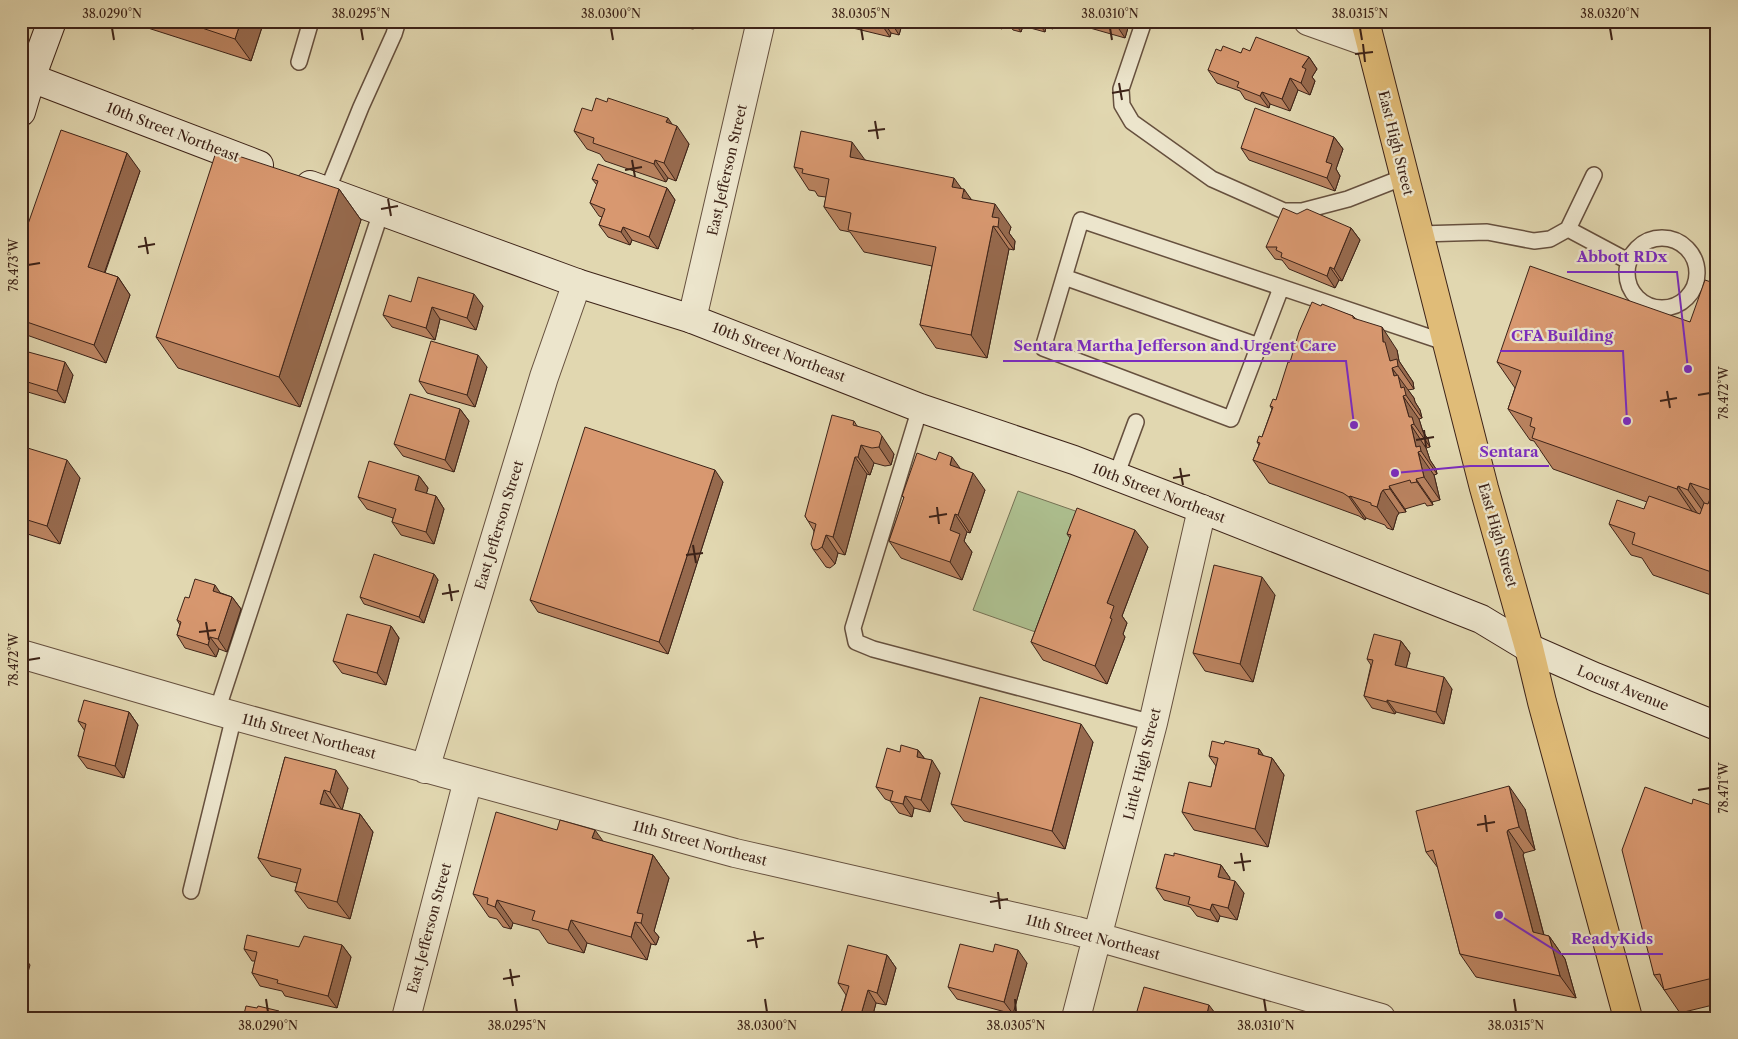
<svg xmlns="http://www.w3.org/2000/svg" width="1738" height="1039" font-family="'Libre Caslon Text',serif">
  <style>
    .green { fill: #adbf8f; stroke: #757154 }
    .lines { fill: none; stroke-linecap: round; stroke-linejoin: round }
    .lane-casing { stroke: #66503e; stroke-width: 18 }
    .street-casing { stroke: #66503e; stroke-width: 30 }
    .secondary-casing { stroke: #3d2318; stroke-width: 30 }
    .primary-casing { stroke: #3d2318; stroke-width: 30 }
    .lane { stroke: #ece5cc; stroke-width: 15 }
    .street { stroke: #ece5cc; stroke-width: 28 }
    .secondary { stroke: #ece5cc; stroke-width: 28 }
    .primary { stroke: #e0bc78; stroke-width: 28 }
    .wall { fill: #ba8360; stroke: #3d2318 }
    .shaded-wall { fill: #976a4e; stroke: #3d2318 }
    .building { fill: #d89870; stroke: #3d2318 }
    .ticks { fill: none; stroke: #3d2318; stroke-width: 2 }
    .labels { text-anchor: middle; dominant-baseline: central; stroke-width: 4.5; stroke-linejoin: round; paint-order: stroke }
    .street-label { font-size: 14px; fill: #3d2318; stroke: #ece5cc }
    .leader { fill: none; stroke: #7b2cbf; stroke-width: 2 }
    .callout-dot { fill: #7b2cbf; stroke: #ece5cc; stroke-width: 2 }
    .callout-label { font-size: 15px; text-anchor: middle; font-weight: bold; fill: #7b2cbf; stroke: #ece5cc; stroke-width: 4.5; stroke-linejoin: round; paint-order: stroke }
    .neatline { fill: none; stroke: #3d2318; stroke-width: 2 }
    .ticks-label { font-size: 12px; text-anchor: middle; fill: #3d2318 }
  </style>
  <rect width="100%" height="100%" fill="#e1d7b0"/>
  <filter id="stains"><feTurbulence type="fractalNoise" baseFrequency=".004" numOctaves="4"/><feColorMatrix values="0 0 0 0 .2 0 0 0 0 .09 0 0 0 0 .02 0 0 0 .5 -.17"/></filter>
  <radialGradient id="worn" r=".72"><stop offset=".6" stop-color="#630" stop-opacity="0"/><stop offset="1" stop-color="#630" stop-opacity=".3"/></radialGradient>
  <path class="green" d="M1018 491 1084 514 1044 635 973 610Z"/>
  <g class="lines">
    <g class="lane-casing">
      <path id="lane" d="M1144 21 1121 89 1122 105 1132 122 1212 179 1284 211H1302L1348 199 1404 177
        M299 62 311 21
        M327 191 361 107 394 34 398 21
        M1568 229 1628 261
        M1420 234 1487 232 1534 241 1550 239 1568 229 1594 175
        M1627 273a35 35 0 1 1 70 0a35 35 0 1 1-70 0Z
        M1064 277 1259 346
        M1281 288 1231 419 1043 348 1081 220 1447 343
        M920 408 853 628 856 642 873 649 1153 723
        M1116 476 1136 422
        M217 711 381 212
        M191 891 234 716"/>
    </g>
    <g class="street-casing">
      <path id="street" d="M1308 21 1370 43
        M692 319 761 21
        M21 654 217 711 735 853 1077 931 1381 1018
        M425 769 544 377 577 283
        M406 1018 468 780
        M1076 1018 1153 723 1202 509"/>
    </g>
    <g class="secondary-casing">
      <path id="secondary" d="M21 74 259 165
        M21 112 31 78 52 21
        M310 185 577 283 692 319 920 408 1074 460 1202 509 1481 619 1529 648 1595 677 1717 726"/>
    </g>
    <g class="primary-casing">
      <path id="primary" d="M1365 21 1484 488 1529 648 1542 702 1628 1018"/>
    </g>
    <use href="#lane" class="lane"/>
    <use href="#street" class="street"/>
    <use href="#secondary" class="secondary"/>
    <use href="#primary" class="primary"/>
  </g>
  <path class="wall" d="M126 21H264L251 61Z
    M651 21H705L704 24 693 29Z
    M831 21H903L899 35 891 33 890 37 832 23Z
    M979 21H1004L1002 29Z
    M1007 21H1055L1053 29 1046 27 1045 32 1023 26 1021 32 1013 30Z
    M1074 21H1130L1125 38 1076 24Z
    M1221 51 1241 53 1250 51 1309 57 1317 69 1312 77 1315 81 1310 95 1298 90 1290 111 1270 104 1269 108 1245 99 1240 91 1217 83 1208 70Z
    M592 111 672 124 689 144 676 181 668 178 666 182 605 161 600 154 587 149 574 131Z
    M1334 137 1343 149 1336 169 1340 176 1335 191 1249 160 1241 148Z
    M865 160 961 188 972 200 1011 227 1009 233 1015 241 1014 250 1009 249 987 358 936 348 920 325 932 266 864 252 850 232 840 230 824 207 826 197 818 196 815 191 809 190 794 167Z
    M140 171 105 273 118 277 130 295 106 363 21 333V244Z
    M592 179 667 188 675 200 658 249 632 240 630 245 608 237 599 225 602 217 599 216 590 203 597 185Z
    M339 189 361 220 300 407 178 368 156 337Z
    M1351 228 1360 240 1342 281 1339 280 1335 288 1289 269 1282 260 1275 259 1266 247Z
    M1717 284V597L1653 575 1642 558 1631 555 1609 524 1644 509 1647 502 1553 469 1534 441 1530 440 1508 409 1515 388 1497 362 1690 322Z
    M411 302 483 306 476 330 440 319 435 340 392 327 383 315Z
    M1321 306 1353 316 1355 318 1397 350 1399 361 1413 382 1414 389 1408 390 1414 398 1415 402 1420 410 1422 418 1419 419 1423 432 1428 439 1430 447 1426 448 1430 460 1436 469 1437 474 1434 475 1440 500 1432 502 1433 505 1427 506 1425 503 1405 509 1406 512 1399 513 1397 516 1393 530 1387 528 1385 525 1366 518 1365 520 1359 516 1269 483 1253 460 1259 445 1257 442 1262 437 1272 409 1270 406 1276 400 1290 362Z
    M21 350 73 375 65 403 21 390Z
    M487 367 475 407 427 393 419 381Z
    M460 409 469 421 454 472 403 456 394 444Z
    M854 421 857 426 894 454 891 465 885 466 874 463 870 475 867 474 845 555 838 553 835 564 830 568 826 567 813 549 814 531 805 516Z
    M21 446 80 478 60 544 21 532Z
    M960 468 985 490 970 533 967 532 964 541 972 552 962 580 901 558 889 541 904 498 902 496Z
    M419 476 428 488 426 494 436 496 444 509 434 544 401 535 392 522 393 518 367 509 358 497Z
    M723 482 668 654 538 612 530 600Z
    M1067 534 1148 547 1122 616 1127 623 1123 634 1125 637 1107 684 1043 660 1031 642 1070 538Z
    M434 574 438 580 424 623 364 604 360 597Z
    M221 593 232 597 241 609 227 652 219 649 216 657 185 648 177 635 180 625 177 620 189 598Z
    M1275 595 1253 682 1205 671 1193 653Z
    M391 626 399 638 386 685 342 673 333 661Z
    M1401 641 1410 653 1406 668 1452 689 1444 724 1396 712 1395 714 1372 708 1364 696 1371 665 1367 659Z
    M129 712 138 725 124 778 87 768 78 756 85 731 78 721Z
    M1093 742 1065 849 964 821 951 804Z
    M1259 749 1263 756 1272 758 1284 775 1268 847 1194 830 1182 812 1211 787 1216 766 1209 756Z
    M918 750 925 759 940 773 930 812 914 808 912 817 899 813 890 801 885 799 876 787 900 752Z
    M285 757 348 788 342 810 360 814 373 832 350 919 308 908 295 891 297 883 271 876 258 858Z
    M1692 804 1717 807V1004L1680 1013 1654 975Z
    M1525 809 1535 850 1524 853 1523 855 1544 935 1549 936 1565 959 1576 998 1476 977 1460 954 1438 868 1426 852Z
    M557 830 653 855 669 878 654 931 659 937 656 945 651 944 647 960 587 943 584 953 548 943 539 930 513 923 511 929 503 927 497 919 489 917 473 894Z
    M1174 856 1221 865 1230 878 1229 880 1244 893 1237 920 1220 916 1218 922 1197 916 1190 907 1164 900 1156 888Z
    M342 945 351 957 337 1008 285 996 282 991 260 986 252 973 255 961H252L244 949 299 947Z
    M993 952 1027 963 1013 1014 957 999 948 987Z
    M887 955 896 968 886 1005 876 1003 872 1018H841L840 1017 846 995 838 983Z"/>
  <path class="shaded-wall" d="M241 21H264L251 61 235 39Z
    M883 21 891 33 890 37 882 25Z
    M891 21H903L899 35 891 22Z
    M996 21H1004L1002 29Z
    M1013 21H1019L1023 26 1021 32Z
    M1037 21H1042L1046 27 1045 32Z
    M1048 21H1055L1053 29Z
    M1118 21H1130L1125 38 1117 26Z
    M1309 57 1317 69 1312 77 1315 81 1310 95 1301 83 1302 67Z
    M1290 78 1298 90 1290 111 1282 99Z
    M1262 92 1270 104 1269 108 1260 96Z
    M668 118 676 130 677 126 689 144 676 181 664 163 666 122Z
    M1334 137 1343 149 1336 169 1340 176 1335 191 1327 178 1326 162Z
    M852 142 868 164 850 157Z
    M127 153 140 171 100 285 88 267Z
    M655 160 668 178 666 182 654 164Z
    M954 178 964 192V189L980 212 978 221 952 187Z
    M667 188 675 200 658 249 649 237Z
    M339 189 361 220 300 407 279 377Z
    M995 204 1011 227 1009 233 1015 241 1014 250 998 227 992 217Z
    M993 226 1009 249 987 358 971 335Z
    M623 227 632 240 630 245 621 232Z
    M1351 228 1360 240 1342 281 1334 269Z
    M1330 267 1339 280 1335 288 1327 276Z
    M118 277 130 295 106 363 94 345Z
    M474 294 483 306 476 330 467 318Z
    M432 307 440 319 435 340 426 328Z
    M1382 327 1397 350 1399 361 1413 382 1414 389 1398 366 1390 361 1383 342Z
    M478 355 487 367 475 407 467 395Z
    M65 362 73 375 65 403 57 391Z
    M1392 368 1414 398 1415 402 1420 410 1422 418 1401 388 1394 376Z
    M1403 396 1419 419 1423 432 1428 439 1430 447 1409 417Z
    M460 409 469 421 454 472 445 460Z
    M1411 425 1426 448 1430 460 1436 469 1437 474 1421 451 1416 447Z
    M882 436 894 454 891 465 879 447Z
    M861 445 874 463 870 475 858 457Z
    M1418 452 1434 475 1440 500 1424 477Z
    M855 457 867 474 845 555 833 537Z
    M952 457 965 475 950 465Z
    M67 460 80 478 60 544 47 526Z
    M715 470 723 482 668 654 659 642Z
    M973 473 985 490 970 533 958 515Z
    M419 476 428 488 424 502 415 490Z
    M1416 479 1432 502 1433 505 1417 482Z
    M1690 483 1712 514 1710 521 1688 490Z
    M1389 486 1405 509 1406 512 1390 489Z
    M1678 486 1700 517 1698 520 1677 489Z
    M1383 490 1399 513 1397 516 1393 530 1377 507 1381 493Z
    M436 496 444 509 434 544 426 532Z
    M1350 496 1366 518 1365 520 1349 497Z
    M955 514 967 532 964 541 972 552 962 580 950 562V530Z
    M1135 530 1148 547 1122 616 1127 623 1123 634 1125 637 1107 684 1095 666 1110 618 1107 603Z
    M826 535 838 553 835 564 822 547Z
    M434 574 438 580 424 623 419 617Z
    M1262 577 1275 595 1253 682 1240 664Z
    M215 585 223 597 213 591Z
    M232 597 241 609 227 652 218 639Z
    M391 626 399 638 386 685 377 673Z
    M210 637 219 649 216 657 208 645Z
    M1401 641 1410 653 1404 677 1395 665Z
    M1444 677 1452 689 1444 724 1436 712Z
    M1387 700 1396 712 1395 714 1387 702Z
    M129 712 138 725 124 778 115 766Z
    M1081 724 1093 742 1065 849 1052 831Z
    M1259 749 1270 765 1272 758 1284 775 1268 847 1255 829 1258 754Z
    M918 750 927 762 917 757Z
    M932 760 940 773 930 812 921 800Z
    M336 770 348 788 342 810 330 792Z
    M1509 786 1525 809 1535 850 1519 827Z
    M324 790 336 808 320 804Z
    M905 796 914 808 912 817 903 804Z
    M360 814 373 832 350 919 337 902Z
    M595 830 611 852 592 838Z
    M1508 830 1524 853 1523 855 1549 955 1533 932 1507 832Z
    M653 855 669 878 654 931 659 937 656 945 641 923 637 913Z
    M1221 865 1230 878 1227 889 1218 877Z
    M1235 881 1244 893 1237 920 1228 908Z
    M1713 885 1717 891V916L1711 892Z
    M497 900 513 923 511 929 495 907Z
    M1212 904 1220 916 1218 922 1210 910Z
    M571 920 587 943 584 953 568 930Z
    M635 922 651 944 647 960 631 937Z
    M1549 936 1565 959 1576 998 1560 976Z
    M342 945 351 957 337 1008 328 996Z
    M1018 950 1027 963 1013 1014 1004 1002Z
    M21 952 30 965 21 998Z
    M887 955 896 968 886 1005 877 993Z
    M868 990 876 1003 872 1018H860Z
    M1209 1005 1218 1017V1018H1206Z"/>
  <path class="building" d="M181 21H241L235 39Z
    M867 21H883L882 25Z
    M1101 21H1118L1117 26Z
    M1256 37 1309 57 1302 67 1306 69 1301 83 1290 78 1282 99 1262 92 1260 96 1237 87 1239 82 1208 70 1216 49 1221 51 1223 46 1241 53 1243 48 1250 51Z
    M596 98 607 102 608 98 668 118 666 122 677 126 664 163 655 160 654 164 593 143 594 138 574 131 582 108 592 111Z
    M1255 108 1334 137 1326 162 1332 164 1327 178 1241 148Z
    M61 130 127 153 88 267 118 277 94 345 21 320V244Z
    M801 131 852 142 850 157 954 178 952 187 964 189 962 198 995 204 992 217 999 218 998 227 993 226 971 335 920 325 936 247 848 230 851 213 824 207 829 179 802 173 803 169 794 167Z
    M217 149 339 189 279 377 156 337Z
    M598 164 667 188 649 237 623 227 621 232 599 225 605 209 590 203 598 181 592 179Z
    M1283 208 1297 214 1307 209 1351 228 1334 269 1330 267 1327 276 1281 257 1282 253 1276 250 1277 247H1266Z
    M1530 266 1690 322 1705 280 1717 284V574L1632 544 1635 533 1609 524 1617 500 1644 509 1649 496 1700 514 1704 503 1708 504 1713 491 1690 483 1688 490 1678 486 1677 489 1532 438 1535 428 1530 426 1532 418 1508 409 1521 371 1497 362Z
    M418 277 474 294 467 318 432 307 426 328 383 315 389 295 411 302Z
    M1312 302 1321 306 1322 304 1353 316V318L1382 327 1383 342H1385L1390 361 1397 359 1398 366 1392 368 1394 376 1398 375 1401 388 1404 387 1406 395 1403 396 1409 417H1412L1414 424 1411 425 1416 447 1420 446 1421 451 1418 452 1424 477 1416 479 1417 482 1411 483 1410 480 1389 486 1390 489 1383 490 1381 493 1377 507 1371 505V503L1350 496 1349 497 1343 493 1253 460 1260 443 1257 442 1259 436 1262 437 1273 407 1270 406 1273 399 1276 400 1288 362H1290L1299 332Z
    M431 341 478 355 467 395 419 381Z
    M21 350 65 362 57 391 21 380Z
    M410 394 460 409 445 460 394 444Z
    M832 415 854 421 853 425 879 432 882 436 879 447 872 448 861 445 858 457H855L833 537 826 535 822 547 817 550 813 549 811 544 816 524 808 521 805 516Z
    M585 427 715 470 659 642 530 600Z
    M21 446 67 460 47 526 21 518Z
    M939 452 952 457 950 465 973 473 958 515 955 514 950 530 960 534 950 562 889 541 904 497 902 496 917 453 936 460Z
    M369 461 419 476 415 490 436 496 426 532 392 522 396 509 358 497Z
    M1077 508 1135 530 1107 603 1114 606 1110 618 1112 619 1095 666 1031 642 1071 535 1067 534Z
    M374 554 434 574 419 617 360 597Z
    M1214 565 1262 577 1240 664 1193 653Z
    M195 579 215 585 213 591 232 597 218 639 210 637 208 645 177 635 181 622 177 620 185 597 189 598Z
    M347 614 391 626 377 673 333 661Z
    M1374 634 1401 641 1395 665 1444 677 1436 712 1387 700V702L1364 696 1373 660 1367 659Z
    M980 697 1081 724 1052 831 951 804Z
    M84 700 129 712 115 766 78 756 86 724 78 721Z
    M1212 741 1224 744 1225 741 1259 749 1258 754 1272 758 1255 829 1182 812 1189 782 1211 787 1218 758 1209 756Z
    M901 745 918 750 917 757 932 760 921 800 905 796 903 804 890 801 893 791 876 787 887 748 900 752Z
    M285 757 336 770 330 792 324 790 320 804 360 814 337 902 295 891 301 869 258 858Z
    M1509 786 1519 827 1508 830 1507 832 1533 932 1549 936 1560 976 1460 954 1433 850 1426 852 1416 811Z
    M1645 787 1692 804 1693 799 1717 807V887L1713 885 1711 892 1717 916V977L1664 990 1660 974 1654 975 1622 850Z
    M496 812 557 830 560 820 595 830 592 838 653 855 637 913 643 914 641 923 635 922 631 937 571 920 568 930 532 920 535 911 497 900 495 907 487 904 488 898 473 894Z
    M1174 853 1221 865 1218 877 1235 881 1228 908 1212 904 1210 910 1188 904 1190 897 1156 888 1165 854 1174 856Z
    M247 935 299 947 304 936 342 945 328 996 277 983 278 980 252 973 257 952 244 949Z
    M960 944 993 952 995 944 1018 950 1004 1002 948 987Z
    M848 945 887 955 877 993 868 990 860 1018H844L840 1017 849 986 838 983Z
    M1144 987 1209 1005 1206 1018H1135Z
    M246 1006 257 1008 258 1006 279 1011V1014L295 1018H243Z
    M946 1014 959 1018H945Z"/>
  <path class="ticks" d="M112 28 114 40M361 28 363 40M611 28 613 40M861 28 863 40M1110 28 1112 40M1360 28 1362 40M1610 28 1612 40M1363 44 1365 62M1355 54 1373 52M1119 83 1122 100M1112 93 1129 90M875 121 878 139M868 131 885 129M632 160 635 177M625 170 642 167M388 199 391 216M381 209 398 206M145 237 148 254M138 247 155 244M28 265 40 263M1667 391 1670 408M1698 395 1710 393M1660 401 1677 398M1424 430 1426 447M1416 440 1434 437M1180 468 1183 485M1173 478 1190 475M937 507 939 524M929 517 947 514M693 545 696 563M686 555 703 553M449 584 452 601M442 594 459 591M206 622 209 640M199 632 216 630M28 660 40 658M1698 790 1710 788M1485 815 1487 832M1477 825 1495 822M1241 853 1244 871M1234 863 1251 861M998 892 1000 909M990 902 1008 899M754 931 757 948M747 941 764 938M510 969 513 986M503 979 520 976M266 999 268 1012M515 999 517 1012M765 999 767 1012M1015 999 1016 1012M1264 999 1266 1012M1514 999 1516 1012"/>
  <g class="labels">
    <g class="street-label">
      <text transform="translate(173 132) rotate(21)">10th Street Northeast</text>
      <text transform="translate(1396 143) rotate(76)">East High Street</text>
      <text transform="translate(727 170) rotate(-77)">East Jefferson Street</text>
      <text transform="translate(779 352) rotate(21)">10th Street Northeast</text>
      <text transform="translate(1159 493) rotate(21)">10th Street Northeast</text>
      <text transform="translate(499 525) rotate(-73)">East Jefferson Street</text>
      <text transform="translate(1498 535) rotate(74)">East High Street</text>
      <text transform="translate(1623 688) rotate(22)">Locust Avenue</text>
      <text transform="translate(309 736) rotate(15)">11th Street Northeast</text>
      <text transform="translate(1142 764) rotate(-76)">Little High Street</text>
      <text transform="translate(700 843) rotate(15)">11th Street Northeast</text>
      <text transform="translate(429 928) rotate(-75)">East Jefferson Street</text>
      <text transform="translate(1093 937) rotate(15)">11th Street Northeast</text>
    </g>
  </g>
  <path class="leader" d="M1688 369L1677 272H1567M1627 421L1623 351H1500M1354 425L1346 361H1003M1395 473L1470 466H1549M1499 915L1561 954H1663"/>
  <g class="callout-dot">
    <circle cx="1688" cy="369" r="5"/>
    <circle cx="1627" cy="421" r="5"/>
    <circle cx="1354" cy="425" r="5"/>
    <circle cx="1395" cy="473" r="5"/>
    <circle cx="1499" cy="915" r="5"/>
  </g>
  <g class="callout-label">
    <text x="1622" y="262">Abbott RDx</text>
    <text x="1562" y="341">CFA Building</text>
    <text x="1175" y="351">Sentara Martha Jefferson and Urgent Care</text>
    <text x="1509" y="457">Sentara</text>
    <text x="1612" y="944">ReadyKids</text>
  </g>
  <rect width="1738" height="1039" fill="none" stroke="#e1d7b0" stroke-width="55"/>
  <rect x="28" y="28" width="1682" height="984" class="neatline"/>
  <g class="ticks-label">
    <text x="112" y="18">38.0290°N</text>
    <text x="361" y="18">38.0295°N</text>
    <text x="611" y="18">38.0300°N</text>
    <text x="861" y="18">38.0305°N</text>
    <text x="1110" y="18">38.0310°N</text>
    <text x="1360" y="18">38.0315°N</text>
    <text x="1610" y="18">38.0320°N</text>
    <text transform="translate(14 265) rotate(-90)" y="4">78.473°W</text>
    <text transform="translate(1724 393) rotate(-90)" y="4">78.472°W</text>
    <text transform="translate(14 660) rotate(-90)" y="4">78.472°W</text>
    <text transform="translate(1724 788) rotate(-90)" y="4">78.471°W</text>
    <text x="268" y="1030">38.0290°N</text>
    <text x="517" y="1030">38.0295°N</text>
    <text x="767" y="1030">38.0300°N</text>
    <text x="1016" y="1030">38.0305°N</text>
    <text x="1266" y="1030">38.0310°N</text>
    <text x="1516" y="1030">38.0315°N</text>
  </g>
  <rect width="100%" height="100%" filter="url(#stains)"/>
  <rect width="100%" height="100%" fill="url(#worn)"/>
</svg>
